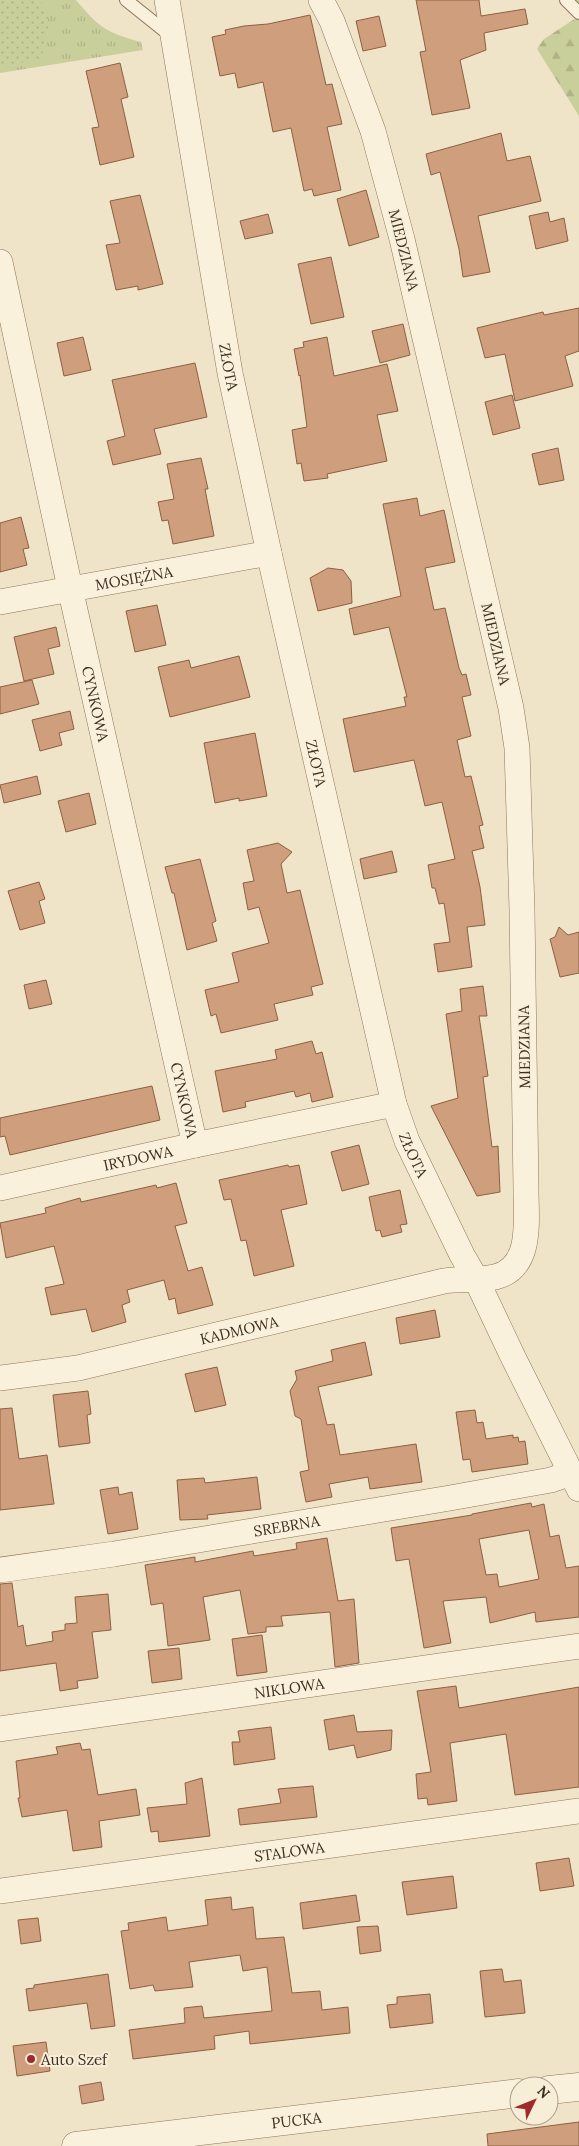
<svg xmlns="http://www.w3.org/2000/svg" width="579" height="2146" font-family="Lora,serif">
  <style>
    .grass { fill: url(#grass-tufts) }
    .forest { fill: url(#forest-firs) }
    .park { fill: url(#park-dots) }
    .building { fill: #cf9f7d; stroke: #8d5f41; fill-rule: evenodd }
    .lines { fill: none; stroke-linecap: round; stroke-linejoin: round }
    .service-casing { stroke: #8d765c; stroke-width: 14 }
    .minor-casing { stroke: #8d765c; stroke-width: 26 }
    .tertiary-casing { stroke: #8d765c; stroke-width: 29 }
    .service { stroke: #faf1dc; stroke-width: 12 }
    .minor { stroke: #faf1dc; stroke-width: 25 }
    .tertiary { stroke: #faf1dc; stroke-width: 28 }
    .poi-dot { fill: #9e2a2b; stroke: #f7eed8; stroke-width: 2 }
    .labels { text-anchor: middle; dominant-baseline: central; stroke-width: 4; stroke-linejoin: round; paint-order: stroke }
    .street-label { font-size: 15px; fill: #3d2e20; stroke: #f7eed8 }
    .poi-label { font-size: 15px; fill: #3d2e20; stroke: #f7eed8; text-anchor: start }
  </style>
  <defs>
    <pattern id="grass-tufts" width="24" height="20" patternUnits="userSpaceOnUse" patternTransform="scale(1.25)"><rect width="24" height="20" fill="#c9cf9b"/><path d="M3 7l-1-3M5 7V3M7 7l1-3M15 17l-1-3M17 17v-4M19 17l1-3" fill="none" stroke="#aeb285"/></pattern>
    <pattern id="forest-firs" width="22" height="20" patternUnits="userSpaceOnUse" patternTransform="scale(1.25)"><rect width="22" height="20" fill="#c9cf9b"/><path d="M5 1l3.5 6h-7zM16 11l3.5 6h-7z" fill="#aeb285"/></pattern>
    <pattern id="park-dots" width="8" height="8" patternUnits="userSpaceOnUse" patternTransform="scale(1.25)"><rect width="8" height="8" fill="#c9cf9b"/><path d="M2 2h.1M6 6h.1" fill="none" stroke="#aeb285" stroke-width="1.8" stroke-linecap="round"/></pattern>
  </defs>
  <rect width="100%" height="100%" fill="#f0e4c8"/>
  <path class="grass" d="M0 0H76C100 28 105 32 141 42L143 50 0 73Z"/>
  <path class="forest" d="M572 0H579V116L537 49 544 39 576 18Z"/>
  <path class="park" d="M0 0H40C54 18 47 39 41 58L0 68Z"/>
  <path class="building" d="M416 0H479L481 16 525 9 528 24 484 33 486 50 460 60 470 108 432 115 420 52 426 51Z
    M310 15 326 85 332 84 342 124 327 127 341 190 314 196 312 189 304 191 291 128 273 132 263 82 238 88 235 73 220 76 212 37 226 34 225 30 244 26 268 24Z
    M379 16 386 46 363 51 356 21Z
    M120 63 128 97 121 99 134 157 100 165 92 128 99 127 86 71Z
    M501 133 507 161 530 156 541 201 478 216 490 272 463 277 459 249 440 172 431 175 426 154Z
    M366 190 379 237 349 246 337 199Z
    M140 195 163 284 138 290V286L116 290 106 245 120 243 110 201Z
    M548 212 550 222 564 218 568 241 536 249 529 216Z
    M268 214 273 233 245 239 240 221Z
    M331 257 344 317 311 324 298 264Z
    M579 308V351L565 356 573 386 515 401 505 354 485 358 477 328 543 312 544 315Z
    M403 324 410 355 380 363 372 331Z
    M83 337 91 370 64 376 57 343Z
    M327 337 334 376 387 364 398 411 377 415 387 461 327 474 328 478 304 481 301 463 297 464 292 430 307 427 300 375 299 376 294 349 304 347 303 342Z
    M195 363 207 417 154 429 161 454 113 465 107 441 125 436 112 380Z
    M512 395 520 428 493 435 485 402Z
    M558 448 564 480 539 485 532 454Z
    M201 458 208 489H205L214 536 173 544 168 520 162 521 158 502 174 499 167 464Z
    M417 498 420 516 444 510 455 562 425 568 434 610 445 608 459 668 462 675 466 674 471 695 462 697 471 736 457 740 465 777 471 776 483 825 479 826 484 848 472 851 480 887 485 925 467 927 472 967 438 972 434 944 450 942 444 903 439 904 435 888H432L428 865 455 859 442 802 425 806 414 760 354 772 343 719 406 706 404 697H407L389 627 354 635 349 609 401 596 383 504Z
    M21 517 29 548 23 549 27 565 0 572V523Z
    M328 568 343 570 351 581 352 603 318 611 310 578Z
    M157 605 166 645 135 652 126 611Z
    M56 627 60 646 48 649 54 674 24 681 14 637Z
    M239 656 250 697 170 717 158 667 189 660 191 668Z
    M32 680 39 704 0 714V687Z
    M70 711 74 729 59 733 62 745 40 751 32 720Z
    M255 733 267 796 239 801V798L215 803 204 743Z
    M37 776 41 794 4 803 0 785Z
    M89 793 96 824 66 832 58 801Z
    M278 843 292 852 281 864 287 893 300 890 323 984 311 987 313 995 274 1004 278 1020 221 1033 216 1014 211 1016 205 990 239 982 232 953 269 943 259 907 248 910 243 883 254 881 247 850Z
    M392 851 397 872 364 879 360 859Z
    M200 859 216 921 212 923 217 941 187 950 174 893H172L165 867Z
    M39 882 45 899 39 901 45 923 20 930 8 891Z
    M559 927 568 935 579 932V973L560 977 550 939 555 937Z
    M46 980 52 1004 29 1009 24 985Z
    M483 986 487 1016H479L488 1076 483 1077 492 1147 498 1146 500 1192 477 1196 431 1106 458 1098 446 1014 462 1011 460 989Z
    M312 1041 316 1054 322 1052 333 1097 312 1102 310 1093 296 1097 294 1091 245 1102 246 1107 223 1112 215 1071 277 1059 275 1050Z
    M152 1086 160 1120 10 1155 5 1136 0 1137V1118Z
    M359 1145 369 1184 342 1191 331 1152Z
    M288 1165 289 1167 299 1165 307 1204 281 1210 294 1266 254 1276 246 1240 241 1241 231 1199 224 1200 219 1180Z
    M176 1183 187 1223 175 1226 188 1271 202 1267 213 1305 178 1314 175 1298 169 1300 164 1280 127 1290 130 1302 122 1305 126 1322 92 1332 86 1309 51 1315 45 1288 64 1284 54 1246 6 1258 0 1223 46 1213 45 1208 80 1198 81 1202 156 1185 157 1188Z
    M400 1190 407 1224 400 1225 402 1232 382 1237 380 1230 376 1231 369 1197Z
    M435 1310 440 1337 400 1344 396 1318Z
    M365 1342 372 1375 318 1387 327 1425 334 1424 340 1455 416 1444 422 1482 370 1489 368 1477 329 1484 332 1497 306 1502 300 1472 309 1470 301 1419 295 1416 290 1391 297 1379 295 1371 333 1361 331 1350Z
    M217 1367 226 1405 195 1412 185 1374Z
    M88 1391 91 1414 87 1415 90 1443 59 1447 53 1395Z
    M12 1408 19 1459 47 1455 54 1504 0 1510V1409Z
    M475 1410 477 1423 483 1422 486 1439 513 1435V1438L518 1437 519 1442 525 1441 528 1464 472 1472 470 1459 463 1460 456 1412Z
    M257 1477 261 1509 207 1515 208 1519 180 1520 177 1480 204 1478 205 1483Z
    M118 1487 119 1495 132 1492 138 1529 108 1534 100 1490Z
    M531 1503 532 1507 544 1504 550 1537 559 1535 566 1568 579 1566V1617L536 1622 535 1612 490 1623 486 1597 443 1601 451 1643 424 1648 409 1559 396 1561 391 1528 472 1515V1514ZM529 1530 539 1579 499 1587 497 1574 486 1575 479 1539Z
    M327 1538 338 1601 354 1599 359 1663 335 1667 330 1612 281 1616 283 1626 266 1627V1632L248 1634 240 1590 203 1597 210 1640 168 1646 163 1603 151 1605 145 1565 195 1557V1562L253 1551 254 1556 297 1549 296 1543Z
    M12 1583 18 1627 23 1625 26 1646 53 1641 52 1632 65 1630V1624L77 1623 75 1597 108 1594 111 1630 92 1632 98 1678 77 1681 78 1688 60 1691 56 1663 0 1671V1584Z
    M262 1635 267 1672 237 1676 232 1639Z
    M179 1648 182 1679 152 1683 148 1651Z
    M456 1686 459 1708 579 1687V1787L515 1795 506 1734 450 1743 457 1801 428 1805 427 1798 418 1799 416 1774 431 1772 417 1691Z
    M354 1715 357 1732 392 1730 391 1750 357 1758 354 1745 329 1750 324 1720Z
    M271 1727 275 1759 234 1765 232 1742H240L238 1731Z
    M80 1743 82 1750 90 1749 98 1795 136 1789 140 1815 99 1821 102 1847 73 1851 67 1810 22 1817 18 1798H20L16 1761 58 1754 56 1747Z
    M202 1778 210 1836 159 1842 158 1831 151 1832 147 1808 187 1804 185 1783Z
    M313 1786 317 1817 240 1825 238 1809 281 1803 278 1789Z
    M569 1858 574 1886 540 1891 536 1863Z
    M453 1876 457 1908 407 1915 402 1882Z
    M356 1895 360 1921 303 1929 300 1903Z
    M231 1897 232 1910 253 1907 256 1939 284 1937 292 1993 320 1991 322 2010 348 2007 350 2033 250 2044 249 2031 214 2036 215 2049 133 2059 129 2030 185 2023 184 2008 202 2006 204 2018 272 2011 267 1967 243 1971 240 1955 189 1962 193 1987 155 1991 153 1985 130 1989 121 1931 129 1930 128 1923 166 1917 168 1931 208 1925 205 1900Z
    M38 1918 41 1941 21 1944 18 1920Z
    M378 1926 381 1951 360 1954 357 1927Z
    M502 1969 504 1982 521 1980 525 2013 485 2017 480 1971Z
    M108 1974 115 2026 91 2029 87 2003 29 2011 26 1989 34 1988V1985Z
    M430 1994 433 2023 390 2028 387 2005 397 2004V1997Z
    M46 2042 50 2071 17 2076 13 2046Z
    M101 2082 104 2100 82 2104 79 2086Z
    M579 2122V2146H488L487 2134Z"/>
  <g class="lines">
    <g class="service-casing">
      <path id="service" d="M126 0 171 36
        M566 0 579 13"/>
    </g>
    <g class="minor-casing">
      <g id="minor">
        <path id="s1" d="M167 0 230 373 269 553 394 1104 407 1141 462 1255 476 1279 513 1357 579 1489"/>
        <path id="s2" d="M0 262 70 588 195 1145"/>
        <path id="s3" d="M0 602 269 553"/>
        <path id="s4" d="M0 1188 195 1145 394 1104"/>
        <path id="s5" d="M0 1378 78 1368 444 1281C461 1278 478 1281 495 1277 533 1268 526 1220 526 1190L522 910 517 748 511 708 402 239 373 131 332 21 321 0"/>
        <path id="s6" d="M0 1570 114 1554 450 1498 551 1480 571 1473"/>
        <path id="s7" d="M0 1729 579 1646"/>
        <path id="s8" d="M0 1891 579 1811"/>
      </g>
    </g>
    <g class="tertiary-casing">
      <g id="tertiary">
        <path d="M549 2090 579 2087"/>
        <path id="s9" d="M76 2146 519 2093"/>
      </g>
    </g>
    <use href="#service" class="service"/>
    <use href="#minor" class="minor"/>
    <use href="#tertiary" class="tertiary"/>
  </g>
  <circle class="poi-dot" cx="31" cy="2059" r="5"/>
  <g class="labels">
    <g class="street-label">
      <text transform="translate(404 250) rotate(76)">MIEDZIANA</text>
      <text stroke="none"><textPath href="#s1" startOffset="372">ZŁOTA</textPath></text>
      <text stroke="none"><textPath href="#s3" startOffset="136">MOSIĘŻNA</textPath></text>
      <text transform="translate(496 644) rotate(77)">MIEDZIANA</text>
      <text stroke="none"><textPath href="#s2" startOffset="452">CYNKOWA</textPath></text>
      <text stroke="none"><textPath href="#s1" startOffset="778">ZŁOTA</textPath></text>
      <text transform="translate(524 1047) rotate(-91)">MIEDZIANA</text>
      <text stroke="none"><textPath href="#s2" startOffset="858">CYNKOWA</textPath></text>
      <text stroke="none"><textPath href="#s1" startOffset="1182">ZŁOTA</textPath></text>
      <text stroke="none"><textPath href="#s4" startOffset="141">IRYDOWA</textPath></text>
      <text stroke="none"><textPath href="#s5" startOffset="244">KADMOWA</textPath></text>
      <text stroke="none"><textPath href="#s6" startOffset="290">SREBRNA</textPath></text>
      <text stroke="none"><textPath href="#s7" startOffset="292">NIKLOWA</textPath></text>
      <text stroke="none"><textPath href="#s8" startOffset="292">STALOWA</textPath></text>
      <text stroke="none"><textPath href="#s9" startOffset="222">PUCKA</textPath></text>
    </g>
    <g class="poi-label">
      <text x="41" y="2059">Auto Szef</text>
    </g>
  </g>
  <g transform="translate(534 2101) rotate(47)"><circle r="24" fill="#f7eed8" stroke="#ada18e"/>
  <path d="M0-4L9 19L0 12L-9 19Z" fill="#9e2a2b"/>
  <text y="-8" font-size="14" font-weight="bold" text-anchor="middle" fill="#3d2e20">N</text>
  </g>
</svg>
